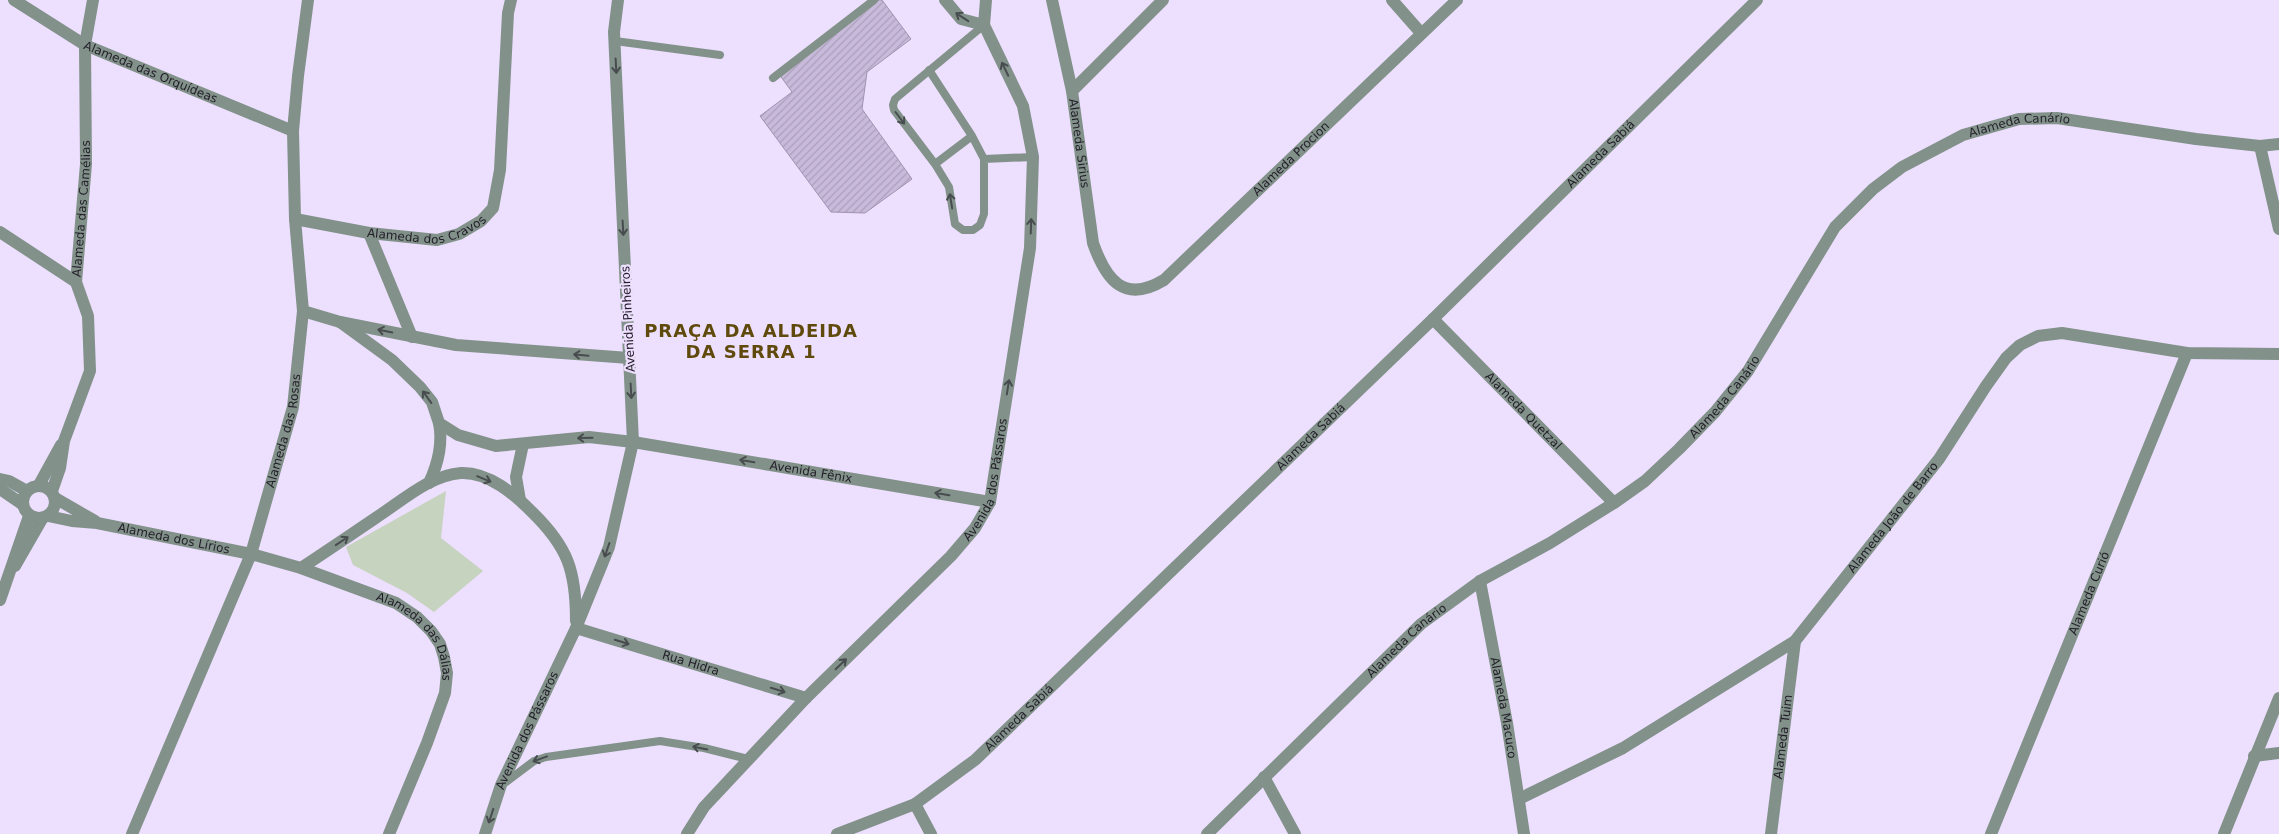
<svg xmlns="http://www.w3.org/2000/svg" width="2279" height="834" font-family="'DejaVu Sans',sans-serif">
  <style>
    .green { fill: #c6d3bf }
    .building { fill: url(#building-hatch); stroke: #9f93af }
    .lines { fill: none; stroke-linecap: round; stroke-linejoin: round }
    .lane { stroke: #82928a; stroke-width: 8 }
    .street { stroke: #82928a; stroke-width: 12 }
    .oneway { stroke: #484c4f }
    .labels { text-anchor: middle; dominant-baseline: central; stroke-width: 4.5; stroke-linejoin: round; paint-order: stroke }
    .street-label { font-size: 12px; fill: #221d28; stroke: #eddffe }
    .district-label { font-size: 18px; font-weight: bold; letter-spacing: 1px; fill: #5f4a0b; stroke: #eddffe }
  </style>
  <defs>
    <pattern id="building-hatch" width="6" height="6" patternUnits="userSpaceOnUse" patternTransform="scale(1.25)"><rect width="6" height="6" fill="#c8bada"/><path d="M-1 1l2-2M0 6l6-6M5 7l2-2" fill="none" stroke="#ac9fbb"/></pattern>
  </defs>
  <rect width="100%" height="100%" fill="#eddffe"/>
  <path class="green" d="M446 491 441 538 483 571 434 612 407 593 353 565 346 547Z"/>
  <path class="building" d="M879 0H882L911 39 867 72 862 109 912 179 865 213 831 212 760 116 792 92 779 74Z"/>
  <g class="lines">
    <path class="lane" d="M615 41 720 55
      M929 70 972 136 935 164 894 110 893 105 895 99 984 25
      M773 78 874 0
      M972 136 984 159 1033 157
      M935 164 949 187 955 224 963 230H973L980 225 984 214V159
      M506 782 534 761 546 757 660 741 704 748 748 759"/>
    <g class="street">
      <path id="s1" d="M14 0 85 45 293 131"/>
      <path d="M945 0 961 19 984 25"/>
      <path id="s2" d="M1052 0 1072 91 1093 243C1106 280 1124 304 1164 280L1457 0"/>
      <path d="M1392 0 1421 33"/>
      <path d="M1072 91 1163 0"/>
      <path d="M2260 146 2279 229"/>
      <path id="s3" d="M295 219 369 233 437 240 459 234 481 221 493 208 500 170 508 13 511 0"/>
      <path d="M0 232 76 282"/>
      <path d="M369 233 412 337"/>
      <path d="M303 311 340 322 456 345 629 358"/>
      <path id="s4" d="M1433 319 1614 503"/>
      <path id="s5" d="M340 322 392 360 420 387 432 402 439 423 458 435 496 446 589 437 633 442 990 502"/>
      <path d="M0 479 9 481 27 491"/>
      <path d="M429 483C438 464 443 444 439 423"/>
      <path d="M39 485 61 445"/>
      <circle cx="39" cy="502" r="16"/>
      <path d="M0 489 22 504"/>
      <path id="s6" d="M52 491 60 468 64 441 90 371 88 316 76 282 86 164 85 45 93 0"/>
      <path d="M55 498 95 521"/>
      <path d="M520 500 516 477 523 444"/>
      <path id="s7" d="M48 516 72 521 97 523 251 554 301 568 396 603 417 617 431 631 440 644 444 657 447 673 445 693 427 743 389 834"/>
      <path d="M15 566 42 519"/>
      <path d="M301 568C327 551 352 534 377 517 402 501 430 475 461 473 489 472 514 494 532 512 568 547 576 571 576 621"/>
      <path id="s8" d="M1480 581 1507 723 1524 834"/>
      <path d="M0 600 29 516"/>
      <path id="s9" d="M576 628 806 698"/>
      <path d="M2254 756 2279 753"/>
      <path d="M1264 777 1295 834"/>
      <path id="s10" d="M1519 799 1623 748 1795 641 1939 459 1986 386 2006 358 2020 345 2038 336 2062 333 2187 353 2279 354"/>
      <path d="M915 804 931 834"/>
      <path id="s11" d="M132 834 251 554 293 407 303 311 295 219 293 131 298 76 308 0"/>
      <path id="s12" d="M485 834 501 785 576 628 609 547 633 442 614 32 618 0"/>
      <path id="s13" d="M687 834 704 807 806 698 951 556 975 528 990 502 1030 248 1033 157 1023 106 984 25 986 0"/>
      <path id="s14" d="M837 834 915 804 975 760 1433 319 1757 0"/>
      <path id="s15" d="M1207 834 1421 624 1480 581 1550 543 1614 503 1645 481 1679 449 1715 412 1748 371 1835 227 1873 189 1902 167 1963 135 2019 119 2057 118 2196 139 2260 146 2279 144"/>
      <path id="s16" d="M1771 834 1795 641"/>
      <path id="s17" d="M1991 834 2187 353"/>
      <path d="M2224 834 2279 698"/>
    </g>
  </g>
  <defs><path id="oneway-shaft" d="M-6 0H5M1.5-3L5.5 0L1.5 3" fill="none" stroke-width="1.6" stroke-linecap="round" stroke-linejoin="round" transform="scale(1.25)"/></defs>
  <g class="oneway">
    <use href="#oneway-shaft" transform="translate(962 17) rotate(-147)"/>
    <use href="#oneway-shaft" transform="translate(616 66) rotate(87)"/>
    <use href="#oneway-shaft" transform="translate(1005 69) rotate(-116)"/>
    <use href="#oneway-shaft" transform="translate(900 118) rotate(53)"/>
    <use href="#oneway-shaft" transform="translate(951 201) rotate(-99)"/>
    <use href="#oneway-shaft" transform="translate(1031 226) rotate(-88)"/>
    <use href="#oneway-shaft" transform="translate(623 228) rotate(87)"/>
    <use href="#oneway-shaft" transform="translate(385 331) rotate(-168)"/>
    <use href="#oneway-shaft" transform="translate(581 355) rotate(-175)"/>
    <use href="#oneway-shaft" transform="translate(1008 387) rotate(-81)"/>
    <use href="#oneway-shaft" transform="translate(631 391) rotate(87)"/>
    <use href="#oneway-shaft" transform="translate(427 397) rotate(-126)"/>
    <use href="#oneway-shaft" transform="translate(585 438) rotate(179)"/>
    <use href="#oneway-shaft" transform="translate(747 461) rotate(-170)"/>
    <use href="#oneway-shaft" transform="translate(484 479) rotate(22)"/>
    <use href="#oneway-shaft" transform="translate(942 494) rotate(-170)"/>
    <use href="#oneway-shaft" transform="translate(342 541) rotate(-34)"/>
    <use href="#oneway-shaft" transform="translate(607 550) rotate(109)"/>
    <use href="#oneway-shaft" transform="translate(622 642) rotate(17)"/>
    <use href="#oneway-shaft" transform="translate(841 664) rotate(-44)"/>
    <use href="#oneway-shaft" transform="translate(778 690) rotate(17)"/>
    <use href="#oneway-shaft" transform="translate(700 748) rotate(-169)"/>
    <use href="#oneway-shaft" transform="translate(540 759) rotate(160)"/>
    <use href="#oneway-shaft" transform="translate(491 816) rotate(108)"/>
  </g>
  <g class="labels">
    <g class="street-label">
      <text stroke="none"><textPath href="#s1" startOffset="155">Alameda das Orquídeas</textPath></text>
      <text stroke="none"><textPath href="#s15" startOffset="1102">Alameda Canário</textPath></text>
      <text stroke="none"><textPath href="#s2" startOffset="146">Alameda Sirius</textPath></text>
      <text stroke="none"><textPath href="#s14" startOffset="1029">Alameda Sabiá</textPath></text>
      <text stroke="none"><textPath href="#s2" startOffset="520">Alameda Procion</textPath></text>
      <text stroke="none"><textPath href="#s6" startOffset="291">Alameda das Camélias</textPath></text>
      <text stroke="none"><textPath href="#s3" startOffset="135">Alameda dos Cravos</textPath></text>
      <text transform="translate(628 319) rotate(-93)">Avenida Pinheiros</text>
      <text stroke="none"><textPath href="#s15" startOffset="682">Alameda Canário</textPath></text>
      <text stroke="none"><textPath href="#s4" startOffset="129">Alameda Quetzal</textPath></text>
      <text stroke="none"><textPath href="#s11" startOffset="432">Alameda das Rosas</textPath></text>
      <text stroke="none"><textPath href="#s14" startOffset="624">Alameda Sabiá</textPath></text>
      <text stroke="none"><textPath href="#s5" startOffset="525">Avenida Fênix</textPath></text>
      <text stroke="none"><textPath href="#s13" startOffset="471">Avenida dos Pássaros</textPath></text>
      <text stroke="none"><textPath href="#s10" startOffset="476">Alameda João de Barro</textPath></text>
      <text stroke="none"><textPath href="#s7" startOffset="128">Alameda dos Lírios</textPath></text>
      <text stroke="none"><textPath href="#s17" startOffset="260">Alameda Curió</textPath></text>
      <text stroke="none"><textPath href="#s7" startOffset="399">Alameda das Dálias</textPath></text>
      <text stroke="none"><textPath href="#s15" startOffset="278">Alameda Canário</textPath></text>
      <text stroke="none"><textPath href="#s9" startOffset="120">Rua Hidra</textPath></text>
      <text stroke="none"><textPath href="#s8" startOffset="129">Alameda Macuco</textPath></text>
      <text stroke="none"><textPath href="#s14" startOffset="219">Alameda Sabiá</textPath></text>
      <text stroke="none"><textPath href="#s12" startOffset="112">Avenida dos Pássaros</textPath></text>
      <text stroke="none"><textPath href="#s16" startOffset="98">Alameda Tuim</textPath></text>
    </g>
    <g class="district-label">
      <text x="751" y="330">PRAÇA DA ALDEIDA<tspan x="751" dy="21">DA SERRA 1</tspan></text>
    </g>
  </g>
</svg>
